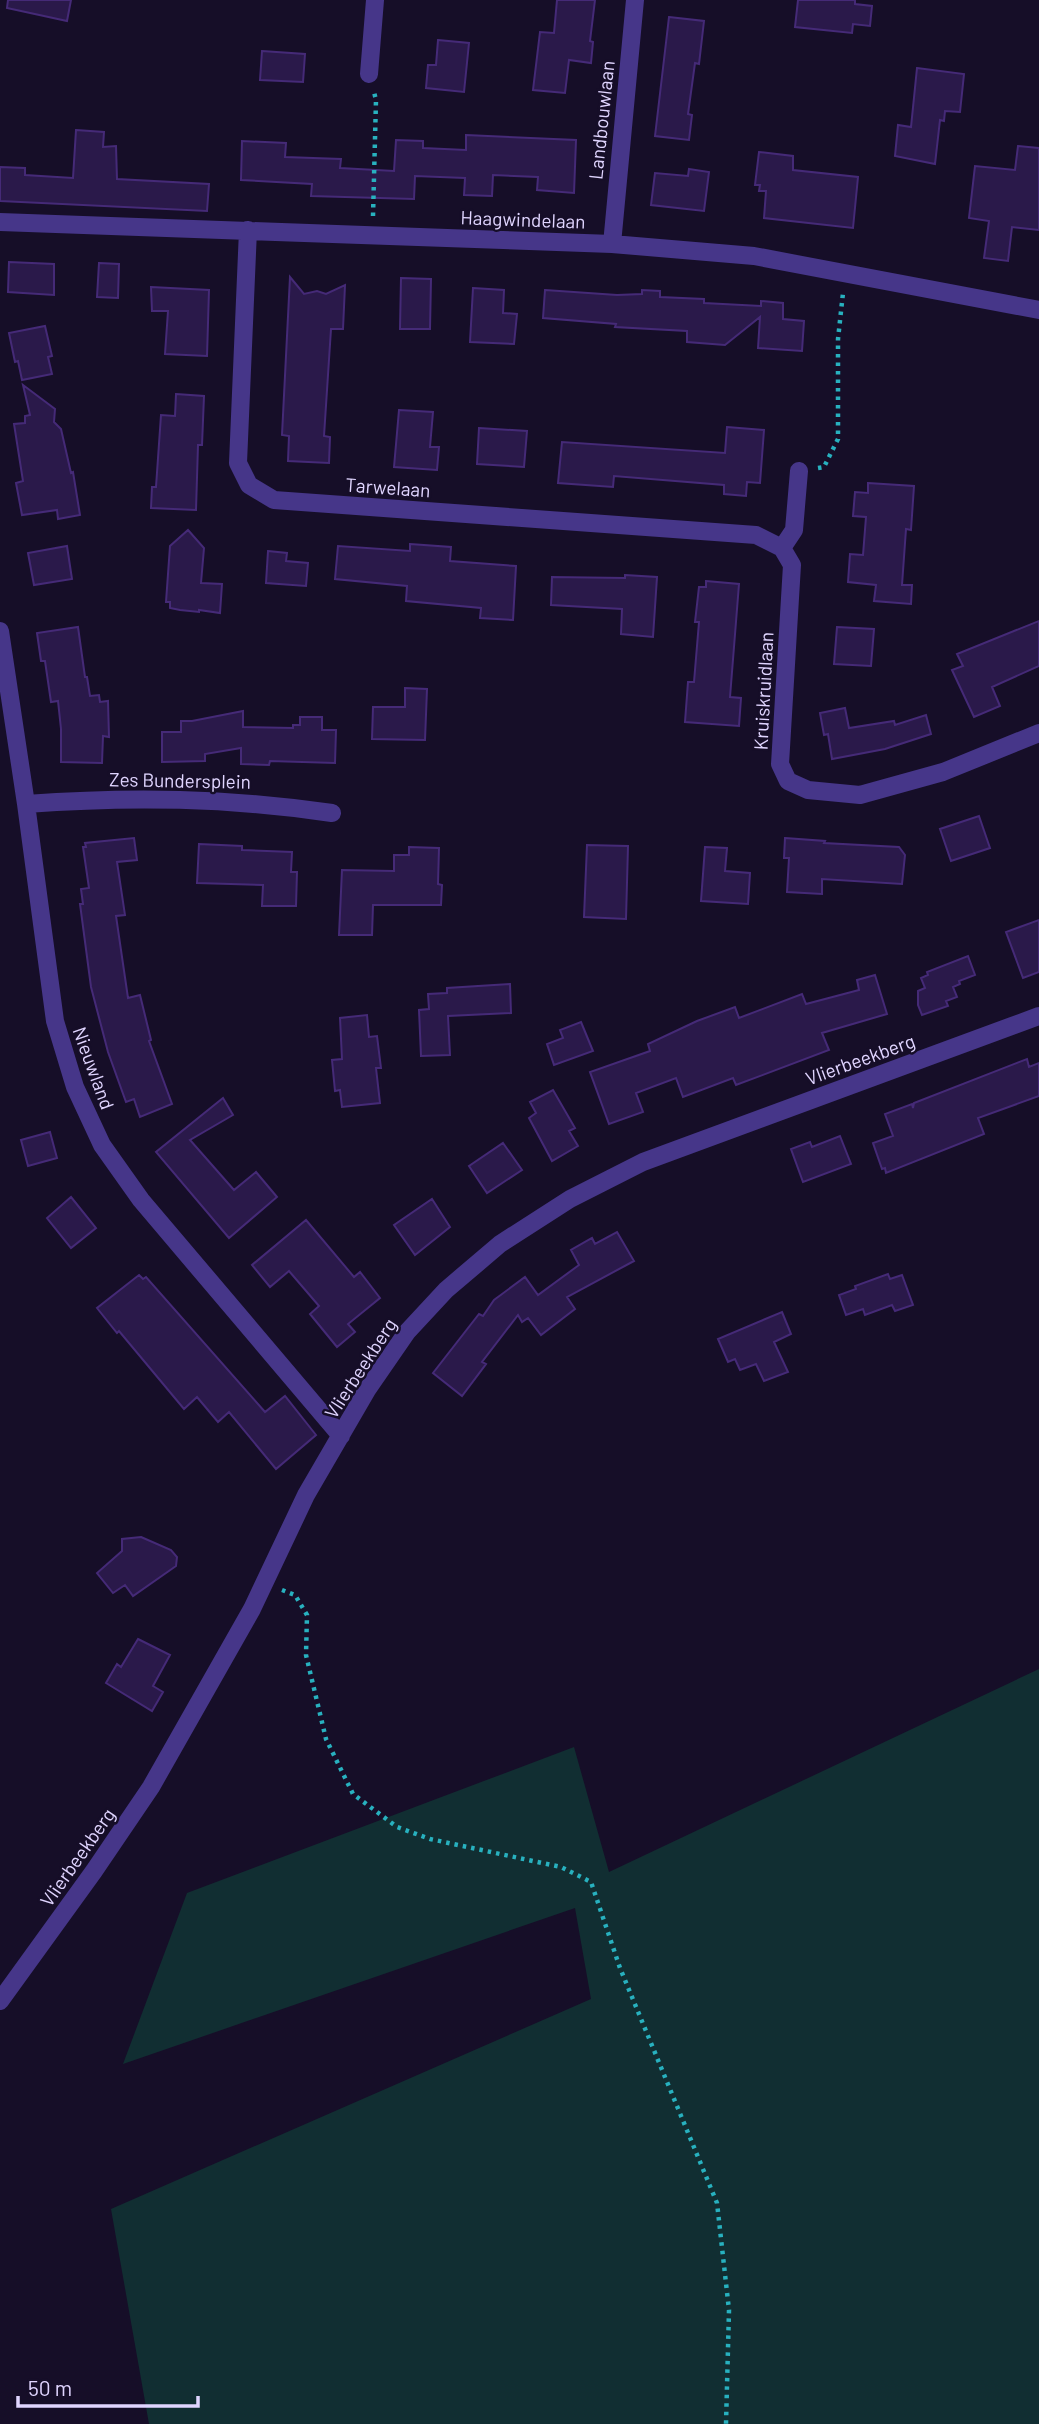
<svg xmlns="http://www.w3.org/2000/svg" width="1039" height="2424" font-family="Barlow,sans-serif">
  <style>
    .green { fill: #112e32 }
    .building { fill: #2a194a; stroke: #452a77; stroke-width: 2 }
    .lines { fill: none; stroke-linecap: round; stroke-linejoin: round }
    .path { stroke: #28b1bf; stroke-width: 4.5; stroke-dasharray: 3.5 5; stroke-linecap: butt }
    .minor { stroke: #463689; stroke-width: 18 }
    .labels { text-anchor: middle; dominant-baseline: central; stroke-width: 5; stroke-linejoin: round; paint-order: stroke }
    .street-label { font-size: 19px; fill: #e0d5ff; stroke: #160e28 }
  </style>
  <rect width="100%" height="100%" fill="#160e28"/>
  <path class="green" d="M1039 1669V2424H149L111 2209 591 1999 575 1908 123 2064 187 1893 574 1747 609 1872Z"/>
  <path class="building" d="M8 0H71L67 21 7 8Z
    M557 0H595L590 41 593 42 591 63 569 60 565 93 533 90 540 32 554 33Z
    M798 0H855V4L872 6 870 26 853 24 852 33 795 27Z
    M669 17 704 21 699 64 695 63 688 114 692 115 689 140 655 136Z
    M438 40 469 43 464 92 426 88 428 65H436Z
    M262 51 305 54 303 82 260 80Z
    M917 68 964 74 960 112 945 111 944 121 940 120 935 164 895 156 898 125 911 127Z
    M76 130 104 132 103 147 116 146 117 179 209 184 207 211 0 201V167L25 168V175L73 178Z
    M466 135 576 140 574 193 537 190 538 177 493 175 492 196 464 195 465 178 415 176 414 199 311 196 312 184 241 180 242 141 286 143 285 157 341 159 340 168 394 171 396 140 423 141V148L466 150Z
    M1018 146 1039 148V230L1012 227 1008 261 984 258 989 221 969 218 975 166 1015 170Z
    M759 152 793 156V170L858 177 853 228 764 218 766 191H759L760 185H755Z
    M689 169 709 172 704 211 651 205 655 173 688 176Z
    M9 262 54 264V295L8 292Z
    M99 263 119 264 118 298 97 297Z
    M290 277 304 294 317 291 326 294 345 285 343 329H331L324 436 330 437 329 463 288 461 289 436 282 435Z
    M401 278 431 279 430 329H400Z
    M151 287 209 290 207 356 165 354 168 311H152Z
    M473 288 504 290 503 313 517 314 514 344 470 342Z
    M545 290 617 295 642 294V290L660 291V297L704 299V303L761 306V301L783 303V319L804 321 802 351 758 348 760 317 725 345 687 342V331L615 327 616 324 543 318Z
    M45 326 52 356 48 357 52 374 22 380 18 361 15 362 9 333Z
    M23 385 55 409 54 422 61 429 71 473 73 472 80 515 58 519 57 510 22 515 16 483 23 481 14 424 25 423V416L30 415Z
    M176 394 204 396 202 445H198L196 510 151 508 152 487H156L161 415 175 416Z
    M399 410 433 412 430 447H439L437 470 394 467Z
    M727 427 764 430 760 483 747 482 746 496 724 494V485L614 476 613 487 558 483 562 442 725 453Z
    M479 428 527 431 524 467 477 464Z
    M868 483 914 486 911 530 906 529 902 585H912L911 604 874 601 876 585 848 582 850 554 863 555 866 517 853 516 855 492 868 493Z
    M188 530 204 548 201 583 222 584 220 613 199 610V612L180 610 170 608V602H166L170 546Z
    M410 544 451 547 450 561 516 566 513 620 480 618 481 608 406 601 407 586 335 579 338 546 410 551Z
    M67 546 72 579 34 585 28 553Z
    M268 551 287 553 286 561 308 563 306 586 266 583Z
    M625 575 657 577 653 637 621 634 622 609 551 605 552 577 625 578Z
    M706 581 739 584 730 697 741 698 739 726 685 722 688 682H694L699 622H695L699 587H706Z
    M1039 621V666L992 687 1000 706 974 717 952 670 963 666 957 654Z
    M78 627 85 677H87L90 696 99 695 100 702 108 701 109 737 103 736 102 763 61 762V729L58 701 51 702 45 661H41L37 633Z
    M837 627 874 629 871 666 834 664Z
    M405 688 427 689 425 740 372 739 373 707H405Z
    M845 708 849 728 894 721 895 725 926 715 931 734 885 749 832 759 828 734 824 735 820 713Z
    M243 711V727L293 728V725H300V717H322V730H336L335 763 270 761 269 765 241 764V748L205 754V761L162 762V732H181V721H192Z
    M979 816 990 848 951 861 940 829Z
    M134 838 137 860 117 862 125 915 116 916 128 998 140 995 151 1040 149 1041 172 1104 140 1117 134 1099 126 1102 108 1052 91 987 80 904H83L81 889 89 888 83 847H86L85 843Z
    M785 838 825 841 824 843 899 847 905 855 902 884 822 879V894L787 892 789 858H784Z
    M199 844 242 846V850L292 852 291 872H297L296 906H262L263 885 197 883Z
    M587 845 628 846 626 919 584 917Z
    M409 847 439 848 438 884 442 885 441 905H373L372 935H339L342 870 394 871V855H409Z
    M705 847 727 848 725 871 750 873 748 904 701 901Z
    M1039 920V972L1023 978 1006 932Z
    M968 956 975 975 959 981 960 984 953 987 957 997 946 1001 948 1006 922 1015 918 1005V991L925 988 921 978 928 975 927 972Z
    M875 975 887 1014 822 1033 829 1050 736 1085 733 1078 683 1097 676 1078 636 1093 643 1112 609 1124 590 1072 650 1051 648 1044 697 1021 735 1007 739 1018 802 994 806 1004 859 990 857 980Z
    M510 984 511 1013 448 1016 450 1055 421 1056 419 1010 429 1009 428 994 447 993V988Z
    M367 1015 369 1037 377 1036 381 1068H376L380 1103 342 1107 340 1090 335 1091 332 1060 342 1059 340 1018Z
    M581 1022 593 1051 554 1065 547 1044 563 1038 560 1030Z
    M1027 1059 1029 1067 1039 1063V1096L978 1118 984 1134 886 1173 885 1168 882 1169 873 1143 893 1136 885 1114 912 1104 913 1108 914 1103Z
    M553 1090 575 1128 569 1131 578 1146 552 1161 529 1118 536 1113 530 1102Z
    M223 1098 233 1115 190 1140 234 1190 256 1172 277 1197 229 1238 156 1152Z
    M50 1132 57 1158 28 1166 21 1140Z
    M840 1136 851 1164 803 1182 791 1149 810 1142 812 1147Z
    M503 1143 522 1170 487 1193 469 1166Z
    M71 1197 96 1228 71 1248 47 1218Z
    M432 1199 450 1227 415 1255 394 1225Z
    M306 1220 354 1277 360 1272 380 1298 348 1324 355 1332 337 1347 310 1314 319 1306 289 1271 270 1287 252 1265Z
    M617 1232 634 1261 567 1297 575 1309 541 1335 528 1318 522 1322 518 1315 482 1362 486 1364 462 1396 433 1373 479 1314 483 1316 494 1300 525 1277 538 1295 579 1265 571 1250 592 1238 595 1244Z
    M888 1274 890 1279 902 1275 913 1305 895 1311 892 1305 865 1315 863 1309 846 1315 839 1295 856 1289 855 1286Z
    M139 1275 143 1279 146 1277 265 1412 285 1396 316 1435 276 1469 229 1412 218 1422 197 1397 184 1409 119 1331 117 1333 97 1308Z
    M782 1312 791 1334 774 1342 788 1372 764 1381 756 1364 740 1370 735 1359 728 1362 718 1339Z
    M141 1537 171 1550 177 1557 176 1566 133 1596 125 1585 113 1593 97 1573 122 1551V1539Z
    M138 1639 170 1655 153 1686 163 1692 152 1711 106 1683 117 1664 121 1667Z"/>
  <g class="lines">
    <path class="path" d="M373 216 376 100 374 92
      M818 468 824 467 838 439V339L843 293
      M282 1590 295 1595 307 1615 306 1655 326 1739 353 1794 397 1827 430 1839 561 1867 591 1882 620 1968 717 2203 729 2310 726 2424"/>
    <path class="minor" d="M369 74 375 0
      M0 222 612 244 754 256 1039 310
      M248 230 238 463 249 485 274 500 756 535 782 548
      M612 244 635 0
      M799 471 794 530 782 548 792 565 780 764 788 781 808 790 860 795 943 772 1039 733
      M0 631 26 804 55 1021 75 1087 102 1145 141 1200 341 1436
      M26 804C133 796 227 798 332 813
      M0 2001 94 1871 151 1787 252 1609 306 1495 367 1390 407 1332 446 1290 500 1244 570 1199 643 1162 1039 1016"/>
  </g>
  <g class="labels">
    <g class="street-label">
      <text transform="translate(601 120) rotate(-84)">Landbouwlaan</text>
      <text transform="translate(523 219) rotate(2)">Haagwindelaan</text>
      <text transform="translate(388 487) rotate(4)">Tarwelaan</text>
      <text transform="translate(763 691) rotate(-87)">Kruiskruidlaan</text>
      <text transform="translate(180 780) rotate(1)">Zes Bundersplein</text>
      <text transform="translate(860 1059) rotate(-20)">Vlierbeekberg</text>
      <text transform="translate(94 1068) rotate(70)">Nieuwland</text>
      <text transform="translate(360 1368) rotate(-57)">Vlierbeekberg</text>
      <text transform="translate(77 1857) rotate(-55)">Vlierbeekberg</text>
    </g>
  </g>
  <path d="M18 2396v10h180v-10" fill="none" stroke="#e0d5ff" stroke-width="3.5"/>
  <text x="28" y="2396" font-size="21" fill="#e0d5ff" stroke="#160e28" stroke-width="5" paint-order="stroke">50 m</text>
</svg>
